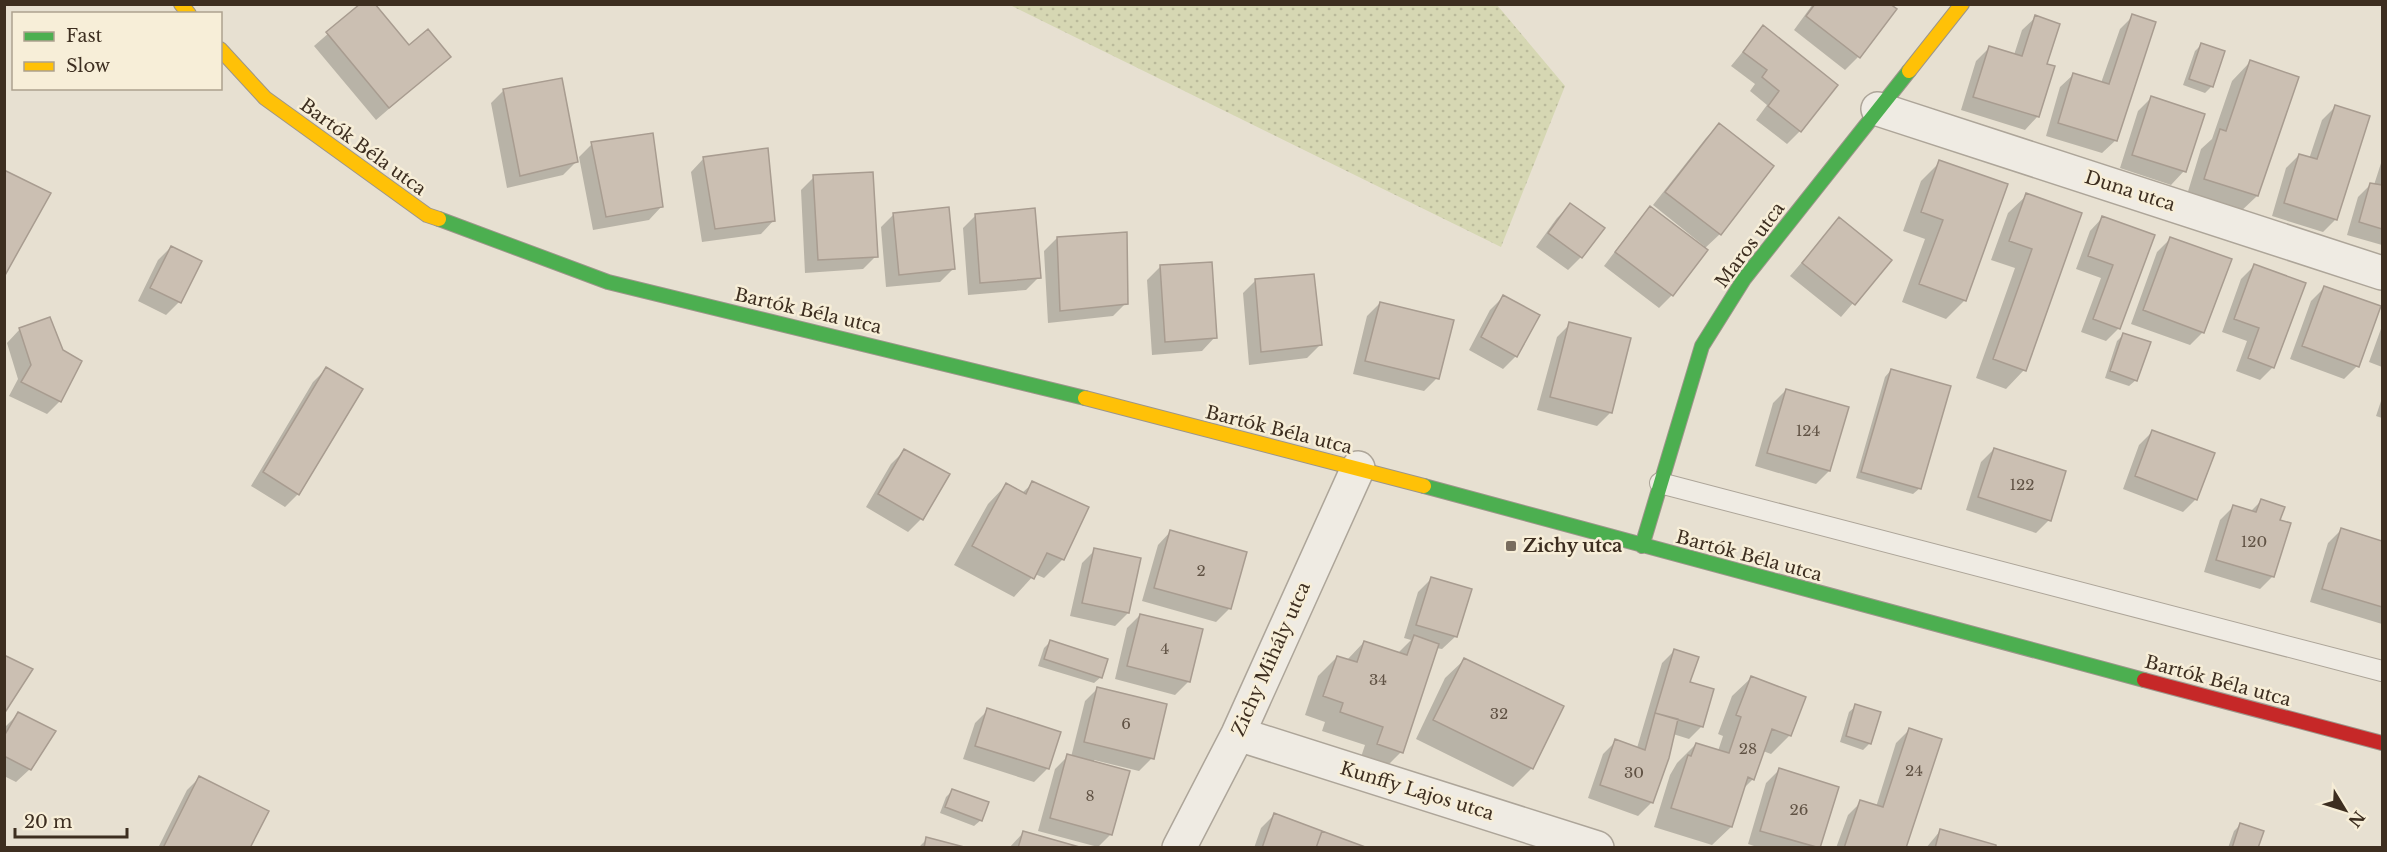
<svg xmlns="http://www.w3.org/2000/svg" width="2387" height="852" font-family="'Libre Baskerville',serif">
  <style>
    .grass { fill: url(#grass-dots) }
    .shadow { fill: #0003 }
    .building { fill: #cbbfb2; stroke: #a89c90; stroke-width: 1.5 }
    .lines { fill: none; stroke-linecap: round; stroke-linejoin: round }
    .lane-casing { stroke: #ada599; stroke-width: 22 }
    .street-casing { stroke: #ada599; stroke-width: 36 }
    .fast-casing { stroke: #9c958a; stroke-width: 16 }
    .slow-casing { stroke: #9c958a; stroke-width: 16 }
    .jam-casing { stroke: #9c958a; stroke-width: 16 }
    .lane { stroke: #efebe3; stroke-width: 20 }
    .street { stroke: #efebe3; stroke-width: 33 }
    .fast { stroke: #4caf50; stroke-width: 14 }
    .slow { stroke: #ffc107; stroke-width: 14 }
    .jam { stroke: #c62828; stroke-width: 14 }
    .poi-dot { fill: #786c5e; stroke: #f7eed8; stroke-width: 2 }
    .labels { text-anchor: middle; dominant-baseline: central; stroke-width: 5; stroke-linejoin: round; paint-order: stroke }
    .number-label { font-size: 15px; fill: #605244 }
    .street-label { font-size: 18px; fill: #3d2e20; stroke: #f7eed8 }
    .poi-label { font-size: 18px; font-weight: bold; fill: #3d2e20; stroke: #f7eed8; text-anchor: start }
  </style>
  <defs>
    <pattern id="grass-dots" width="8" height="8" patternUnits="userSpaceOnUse" patternTransform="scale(1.5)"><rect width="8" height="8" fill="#d6d7b3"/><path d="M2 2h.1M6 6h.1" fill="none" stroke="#b9b99a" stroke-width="1.8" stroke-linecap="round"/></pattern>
  </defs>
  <rect width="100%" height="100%" fill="#e7e0d1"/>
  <path class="grass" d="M1010 5H1497L1565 86 1501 247Z"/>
  <path class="shadow" d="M362 4 409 47 449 57 376 120 314 46Z
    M1813 4H1888L1858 57 1845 70 1794 30Z
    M2133 16 2116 140 2102 153 2046 136 2060 87 2074 74 2101 83 2120 29Z
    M2036 17 2045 65 2038 116 2025 130 1961 110 1976 61 1989 48 2014 55 2022 30Z
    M1763 27 1800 131 1787 144 1756 120 1767 105 1750 91 1755 84 1731 66Z
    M2201 45 2212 86 2205 93 2183 85 2195 51Z
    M2250 62 2257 196 2238 214 2186 198 2201 149 2212 139 2232 81Z
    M504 90 576 162 563 175 507 188 491 103Z
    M2151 98 2184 171 2171 185 2120 168 2138 111Z
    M2335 107 2336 219 2323 232 2272 216 2286 168 2299 155 2309 159 2322 120Z
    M1719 125 1772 167 1720 234 1704 249 1706 251 1672 295 1659 308 1604 266 1638 221 1651 208 1703 248 1704 246 1653 205 1706 138Z
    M592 144 662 206 649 220 593 230 579 157Z
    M704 158 774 220 761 234 702 242 691 172Z
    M2382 160V245L2347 235 2358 197 2371 184 2374 185Z
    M1940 162 1965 300 1946 319 1902 302 1925 239 1903 231 1921 181Z
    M814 177 876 256 863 269 805 273 801 190Z
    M2027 195 2080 214 2024 370 2006 389 1976 378 2015 268 1991 260 2008 213Z
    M1570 205 1602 228 1581 257 1568 270 1536 247 1557 218Z
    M894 214 953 269 940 282 886 287 881 227Z
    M976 215 1039 277 1026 290 968 295 963 228Z
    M2103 217 2153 235 2119 328 2106 341 2081 332 2101 278 2076 269 2090 231Z
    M1839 219 1890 260 1841 317 1790 276Z
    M1057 238 1126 303 1113 316 1048 323 1044 251Z
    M2170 239 2203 332 2190 345 2131 324 2157 252Z
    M171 247 179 302 166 315 138 301 158 260Z
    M2254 266 2273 367 2260 380 2236 371 2247 341 2222 332 2241 279Z
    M1160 267 1215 337 1202 351 1152 355 1147 280Z
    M1256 280 1320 345 1307 358 1249 365 1243 293Z
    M2324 288 2357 366 2344 379 2290 359 2311 301Z
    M1503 297 1516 356 1503 369 1469 350 1490 310Z
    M1380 303 1437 378 1424 391 1353 374 1367 316Z
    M1570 324 1630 339 1610 413 1597 426 1537 410 1557 337Z
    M2382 326V367L2369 362Z
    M20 329 60 401 47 414 9 396 18 379 7 343Z
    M2124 334 2136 380 2129 386 2105 378 2117 341Z
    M326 369 298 494 285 507 251 486 313 382Z
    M1891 370 1920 488 1913 494 1856 478 1885 377Z
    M1786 390 1829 471 1816 484 1755 466 1773 403Z
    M2382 398V418L2376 416Z
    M2152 432 2196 499 2183 512 2123 489 2139 445Z
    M1994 449 2049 520 2036 533 1966 510 1981 462Z
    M904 451 921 519 908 532 866 507 891 464Z
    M1033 483 1087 508 1062 560 1044 578 1035 574 1014 597 954 565 988 504 1006 485 1022 493Z
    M2262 500 2278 520 2273 576 2260 589 2204 572 2220 520 2233 507 2250 512Z
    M2341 530 2382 543V624L2310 602 2328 543Z
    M1171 531 1245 553 1229 609 1216 622 1142 601 1158 545Z
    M1095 550 1128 613 1115 626 1070 616 1082 563Z
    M1431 579 1456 636 1442 649 1436 648 1401 752 1383 770 1359 763 1365 745 1322 731 1325 722 1305 715 1318 676 1337 657 1347 660 1364 642 1398 653 1411 640 1404 638 1418 592Z
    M1140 615 1188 682 1175 695 1115 679 1127 628Z
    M1050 642 1101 677 1094 683 1038 666 1044 648Z
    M1675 650 1702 726 1689 739 1673 734 1651 803 1638 816 1588 798 1603 754 1616 741 1637 748 1662 663Z
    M1464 660 1532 768 1513 787 1416 739 1445 678Z
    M1751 678 1790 735 1771 754 1763 751 1753 779 1743 789 1731 827 1712 845 1654 827 1670 775 1677 763 1696 744 1718 751 1723 736 1718 734 1732 696Z
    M1098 688 1152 758 1139 771 1094 760 1111 834 1098 847 1038 831 1055 769 1068 756 1071 757 1085 701Z
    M1856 706 1870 743 1863 750 1840 742 1849 712Z
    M988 710 1059 733 1047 769 1034 782 963 759 975 723Z
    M18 714 30 769 16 782 4 776V728Z
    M1909 730 1904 848H1836L1848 815 1861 802 1876 807 1896 743Z
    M1779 770 1818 848H1760L1748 844 1766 783Z
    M200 777 248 848H158L187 790Z
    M953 790 981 820 974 826 940 813 946 797Z
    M1274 815 1364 848H1254L1261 828Z
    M2240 825 2257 848H2228L2234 831Z
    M1940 831 1994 848H1926Z
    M1023 833 1077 848H1009Z
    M927 839 962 848H918Z"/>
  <path class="building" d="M360 4H375L409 45 428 29 451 57 389 108 326 32Z
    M1815 4H1890L1897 9 1860 58 1806 16Z
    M2132 14 2156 22 2117 141 2058 123 2073 73 2109 84Z
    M2035 15 2060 24 2047 64 2055 66 2039 117 1973 97 1989 46 2022 56Z
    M1763 25 1838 85 1801 132 1768 106 1779 91 1762 77 1767 70 1743 52Z
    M2201 43 2225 51 2213 87 2189 79Z
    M2250 60 2299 77 2258 196 2204 179 2220 129 2226 131Z
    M562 78 578 162 520 176 503 89Z
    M2151 96 2205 114 2186 172 2132 155Z
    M2335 105 2370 116 2337 220 2284 203 2299 154 2317 159Z
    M1719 123 1774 166 1721 235 1665 192Z
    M653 133 663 207 606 217 591 142Z
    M768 148 775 221 715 229 703 157Z
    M1939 160 2008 184 1966 301 1919 284 1943 220 1921 212Z
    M4 170 51 193 4 277Z
    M873 172 878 257 818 260 813 175Z
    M2370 183 2382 185V229L2359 222Z
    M2026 193 2082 213 2026 371 1993 359 2032 249 2009 241Z
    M1570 203 1605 228 1582 258 1548 233Z
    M1650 206 1708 250 1673 296 1615 252Z
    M949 207 955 269 899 275 893 213Z
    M1035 208 1041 278 980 283 975 214Z
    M2102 216 2155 235 2120 329 2093 319 2113 265 2088 256Z
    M1839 217 1892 260 1855 305 1802 263Z
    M1127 232 1128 304 1060 311 1057 237Z
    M2170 237 2232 259 2204 333 2143 310Z
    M171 246 202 261 181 303 150 288Z
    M1212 262 1217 338 1165 342 1160 265Z
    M2254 264 2306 283 2274 368 2248 358 2259 328 2234 319Z
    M1314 274 1322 345 1261 352 1255 279Z
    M2324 286 2381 306 2359 367 2302 346Z
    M1503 295 1540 315 1517 357 1481 337Z
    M1380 302 1454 320 1439 379 1365 361Z
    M50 317 63 350 82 361 61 402 21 382 31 365 19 328Z
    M1569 322 1631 338 1612 413 1550 397Z
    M2123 333 2151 342 2137 381 2110 371Z
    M326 367 363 389 299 495 263 472Z
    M1891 369 1951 386 1921 489 1861 472Z
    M1786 389 1849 407 1830 471 1767 453Z
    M2152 430 2215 453 2197 500 2135 476Z
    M1994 448 2066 471 2051 521 1978 497Z
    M904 449 950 474 923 520 878 494Z
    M1032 481 1089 507 1064 560 1047 553 1034 579 972 546 1006 483 1026 494Z
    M2261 499 2285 507 2280 520 2291 523 2274 577 2216 560 2233 505 2256 512Z
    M2341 528 2382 541V607L2322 589Z
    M1170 530 1247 552 1231 609 1154 588Z
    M1094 548 1141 558 1129 613 1082 603Z
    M1431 577 1472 589 1457 637 1416 625Z
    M1140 614 1203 629 1190 682 1127 666Z
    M1414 635 1439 644 1403 753 1377 744 1383 727 1340 712 1343 703 1323 696 1337 656 1357 662 1364 641 1407 655Z
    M1050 640 1108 659 1102 678 1044 659Z
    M1674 649 1699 657 1690 682 1714 689 1703 727 1655 713Z
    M4 655 33 669 4 714Z
    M1464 658 1564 706 1533 769 1433 720Z
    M1751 676 1806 697 1791 736 1772 729 1754 780 1748 777 1732 827 1671 808 1688 755 1691 756 1696 743 1729 753 1741 717 1736 715Z
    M1097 687 1167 704 1154 759 1084 742Z
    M1855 704 1881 712 1871 744 1846 736Z
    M987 708 1061 732 1049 769 975 746Z
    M18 712 56 731 31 770 4 756V736Z
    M1655 713 1678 719 1669 758 1653 803 1600 785 1615 739 1645 750Z
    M1909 728 1942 739 1906 848H1844L1860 800 1883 807Z
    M1067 754 1130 771 1112 835 1050 818Z
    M1779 768 1839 787 1820 848 1760 831Z
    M199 776 269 811 250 848H163Z
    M952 789 989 802 982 821 945 807Z
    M1274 813 1322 831 1316 848H1262Z
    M2240 823 2264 831 2258 848H2232Z
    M1940 829 1996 845V848H1935Z
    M1023 831 1083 848H1018Z
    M1322 831 1368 848H1316Z
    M926 837 968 848H924Z"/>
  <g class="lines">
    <g class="lane-casing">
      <path id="lane" d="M1660 483 2382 671"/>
    </g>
    <g class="street-casing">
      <path id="street" d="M1878 109 2382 273
        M1238 734 1597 848
        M1179 848 1238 734 1358 468"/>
    </g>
    <g class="fast-casing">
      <path id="fast" d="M439 219 608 282 1085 398
        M1424 486 2144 680
        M1642 546 1702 346 1744 279 1909 71"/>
    </g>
    <g class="slow-casing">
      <path id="slow" d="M181 4 189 14
        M220 49 265 98 427 215 439 219
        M1909 71 1962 4
        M1085 398 1424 486"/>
    </g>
    <g class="jam-casing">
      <path id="jam" d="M2144 680 2382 743"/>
    </g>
    <use href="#lane" class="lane"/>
    <use href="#street" class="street"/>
    <use href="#fast" class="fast"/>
    <use href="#slow" class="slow"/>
    <use href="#jam" class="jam"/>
  </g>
  <rect class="poi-dot" x="1505" y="540" width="12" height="12" rx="3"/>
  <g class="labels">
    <g class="number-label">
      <text x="1808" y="430">124</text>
      <text x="2022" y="484">122</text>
      <text x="2254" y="541">120</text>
      <text x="1201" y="570">2</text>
      <text x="1165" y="648">4</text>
      <text x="1378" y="679">34</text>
      <text x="1499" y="713">32</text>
      <text x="1126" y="723">6</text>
      <text x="1748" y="748">28</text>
      <text x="1914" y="770">24</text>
      <text x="1634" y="772">30</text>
      <text x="1090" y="795">8</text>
      <text x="1799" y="809">26</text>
    </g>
    <g class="street-label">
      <text transform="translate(363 147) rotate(36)">Bartók Béla utca</text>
      <text transform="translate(2130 191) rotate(18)">Duna utca</text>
      <text transform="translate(1750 245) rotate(-53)">Maros utca</text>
      <text transform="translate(808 311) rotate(13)">Bartók Béla utca</text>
      <text transform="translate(1279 430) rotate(14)">Bartók Béla utca</text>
      <text transform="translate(1749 556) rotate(15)">Bartók Béla utca</text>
      <text transform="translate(1271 659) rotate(-66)">Zichy Mihály utca</text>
      <text transform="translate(2218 681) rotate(15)">Bartók Béla utca</text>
      <text transform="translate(1417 791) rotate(17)">Kunffy Lajos utca</text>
    </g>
    <g class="poi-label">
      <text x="1523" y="546">Zichy utca</text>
    </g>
  </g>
  <rect width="2387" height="852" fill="none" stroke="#3d2e20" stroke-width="12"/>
  <rect x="12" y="12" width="210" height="78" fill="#f7eed8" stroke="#ada18e" stroke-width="1.5"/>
  <rect x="24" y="32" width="30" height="9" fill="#4caf50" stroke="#ada18e" stroke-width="1.5"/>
  <text x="66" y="42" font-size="18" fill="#3d2e20">Fast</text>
  <rect x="24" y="62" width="30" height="9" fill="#ffc107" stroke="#ada18e" stroke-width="1.5"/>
  <text x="66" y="72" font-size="18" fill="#3d2e20">Slow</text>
  <g transform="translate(2345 810) rotate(128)" stroke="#f7eed8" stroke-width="4.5" paint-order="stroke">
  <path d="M0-4.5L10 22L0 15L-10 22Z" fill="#3d2e20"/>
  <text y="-9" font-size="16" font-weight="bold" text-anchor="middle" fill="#3d2e20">N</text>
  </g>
  <path d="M15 828v9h112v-9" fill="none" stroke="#3d2e20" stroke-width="3"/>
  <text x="24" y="828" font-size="18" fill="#3d2e20" stroke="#f7eed8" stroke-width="4.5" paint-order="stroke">20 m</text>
</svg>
